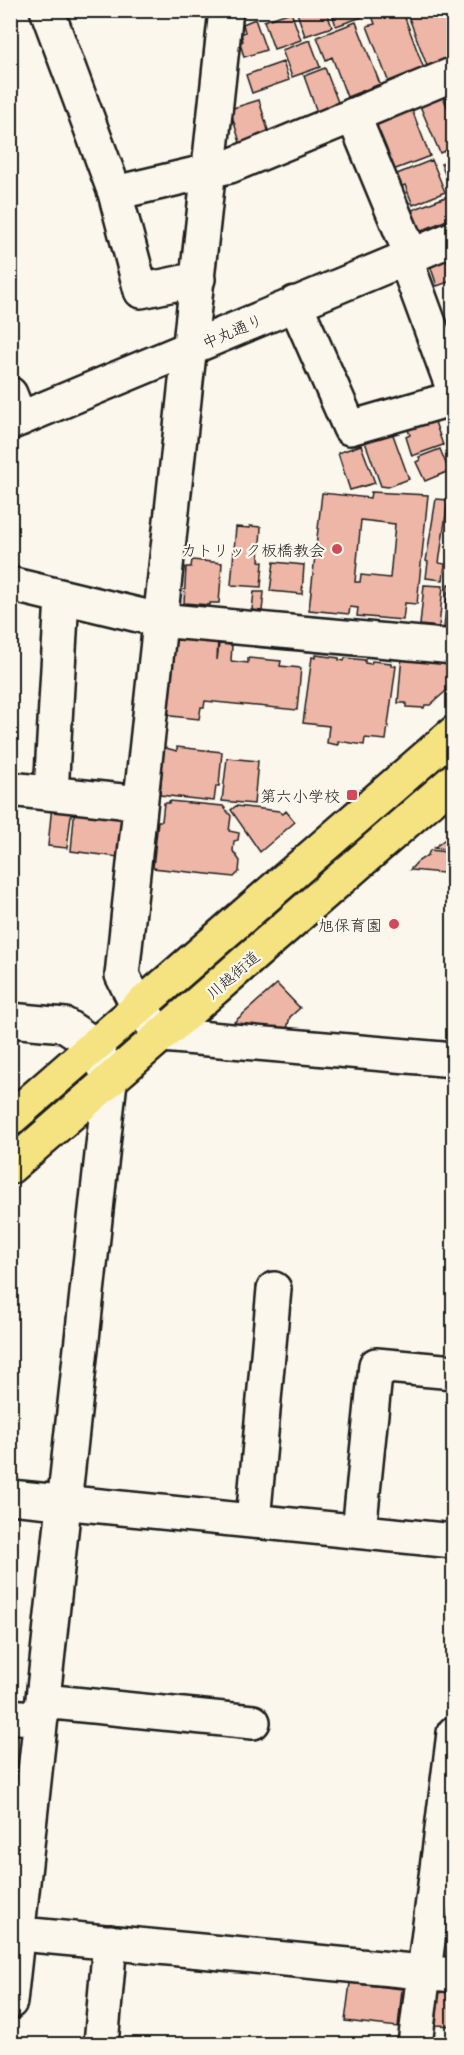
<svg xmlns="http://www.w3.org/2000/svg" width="464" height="2055" font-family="'Playpen Sans','Klee One',sans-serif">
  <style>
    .building { fill: #eeb6a6; stroke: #1c1c1c; stroke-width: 1.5; fill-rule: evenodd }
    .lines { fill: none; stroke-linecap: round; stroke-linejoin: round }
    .minor-casing { stroke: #1c1c1c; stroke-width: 38 }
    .highway-casing { stroke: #1c1c1c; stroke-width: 38 }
    .minor { stroke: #fbf7ec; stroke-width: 33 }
    .highway { stroke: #f5e382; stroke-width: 33 }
    .poi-dot { fill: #d1495b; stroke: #fbf7ec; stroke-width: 2 }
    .labels { text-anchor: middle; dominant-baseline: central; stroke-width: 4.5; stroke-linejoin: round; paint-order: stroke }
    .street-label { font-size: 16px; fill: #1c1c1c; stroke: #fbf7ec }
    .poi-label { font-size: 16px; fill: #1c1c1c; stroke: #fbf7ec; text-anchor: end }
  </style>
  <rect width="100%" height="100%" fill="#fbf7ec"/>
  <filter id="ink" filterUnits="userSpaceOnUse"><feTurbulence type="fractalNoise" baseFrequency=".0167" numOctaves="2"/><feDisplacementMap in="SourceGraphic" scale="12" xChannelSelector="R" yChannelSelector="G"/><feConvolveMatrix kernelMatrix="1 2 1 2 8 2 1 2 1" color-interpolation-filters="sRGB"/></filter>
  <g filter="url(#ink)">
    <path class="building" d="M296 10H326L332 27 305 36Z
      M331 10H360L362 17 336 26Z
      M370 10H402L424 69 389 83 367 26 375 24Z
      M406 10H453L454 62 429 71Z
      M291 12 301 40 274 49 264 21Z
      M255 19 266 50 244 57 240 43 243 41 241 34 245 32 243 24Z
      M356 22 380 84 347 97 332 57 326 60 317 37Z
      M310 40 320 67 292 77 282 50Z
      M283 62 289 80 252 93 246 75Z
      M325 68 341 110 319 118 304 76Z
      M454 91V118L444 95Z
      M443 97 454 123V147L440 153 420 106Z
      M259 100 270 137 241 146 230 109Z
      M412 110 430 156 393 170 375 126Z
      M454 159V217L418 232 410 211 453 194 441 164Z
      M432 160 445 192 413 205 405 185 397 188 392 176Z
      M454 256V280L437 286 430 265Z
      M454 409V442L443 414Z
      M432 413 443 445 412 456 406 437 410 435 405 422Z
      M392 432 409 479 388 487 381 486 365 442Z
      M361 445 375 483 350 490 338 453Z
      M440 449 449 471 425 481 416 462 420 460 419 457Z
      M371 492 428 495 417 604 405 603 403 620 357 616 358 608 350 607 349 614 309 610 322 493 370 498ZM361 520 395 524 390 578 361 575 360 582H355Z
      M436 499 448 500 439 563 445 564 443 580 426 578 428 562 426 561Z
      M250 526 261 527 259 561 263 562 261 587 231 585 236 527 250 528Z
      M192 560 222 563 219 603H210V605L184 603 186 567H191Z
      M274 562 304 565 302 594 270 591Z
      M448 584 454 585V629L444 628Z
      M424 585 443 586 439 627 420 625Z
      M254 592H264L262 611 252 610Z
      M174 633 218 638 217 660 219 644 232 645 231 661 248 663V658L281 661 280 666 301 668 297 710 205 701 204 707H201L199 719 171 716 167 711Z
      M316 655 339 658V660L344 661 345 658 365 660V663L371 664 372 661 391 663V666H396L386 740 365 738 364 745 338 741V745L327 743 329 726 303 723 312 657 316 658Z
      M402 655 454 660V684L430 705H425L424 708 406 707V703H398Z
      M162 747 177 751V747L222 752 219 786H216L214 801 160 795 163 757H161Z
      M227 758 258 761 254 804 222 801Z
      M169 801 223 806 231 816 229 831 239 833 238 840 234 841 233 851 240 861 239 872 234 877 153 868 158 821H162L164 803H169Z
      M52 805 72 807 67 848 48 846Z
      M75 806 123 811 118 857 71 851Z
      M236 806 279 811 283 814 286 811 295 822 260 852 231 810Z
      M454 832V851L434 848Z
      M430 850 454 853V874L410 870 417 862 428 855Z
      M277 984 300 1008 290 1017 287 1029 233 1023Z
      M350 1983 402 1989 398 2027 345 2021Z
      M439 1991 454 1992V2026L436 2025Z"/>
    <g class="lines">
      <g class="minor-casing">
        <path id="minor" d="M47 10 115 193 141 291 198 279
          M226 10 122 975 138 1007 162 1035 454 1060
          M353 115 411 255
          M115 193 230 166 454 74
          M405 258 454 391
          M295 303 350 428 454 398
          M10 394 20 419
          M10 423 454 238
          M10 584 159 620 454 647
          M10 789 140 803
          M51 793 62 597
          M10 1020 65 1025 95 1045 110 1081 10 2002
          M10 1497 454 1541
          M253 1521 274 1289
          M359 1531 376 1365 454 1372
          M43 1701 253 1722
          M10 1716 41 1719
          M10 1933 454 1975
          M101 2044 110 1942
          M415 2044 454 1733"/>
      </g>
      <g class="highway-casing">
        <path id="highway" d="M10 1119 454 733
          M10 1167 454 780"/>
      </g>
      <use href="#minor" class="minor"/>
      <use href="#highway" class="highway"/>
    </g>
  </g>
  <g class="poi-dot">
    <circle cx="337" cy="549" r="6"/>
    <rect x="346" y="789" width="12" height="12" rx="3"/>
    <circle cx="394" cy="924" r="6"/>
  </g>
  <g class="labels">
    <g class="street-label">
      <text transform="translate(232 330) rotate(-23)">中丸通り</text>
      <text transform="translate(232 974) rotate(-41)">川越街道</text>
    </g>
    <g class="poi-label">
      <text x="325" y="549">カトリック板橋教会</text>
      <text x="340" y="795">第六小学校</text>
      <text x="382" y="924">旭保育園</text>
    </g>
  </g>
  <rect width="464" height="2055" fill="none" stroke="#fbf7ec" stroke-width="36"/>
  <rect x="18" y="18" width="428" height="2019" fill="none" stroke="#1c1c1c" stroke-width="2" filter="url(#ink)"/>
</svg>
